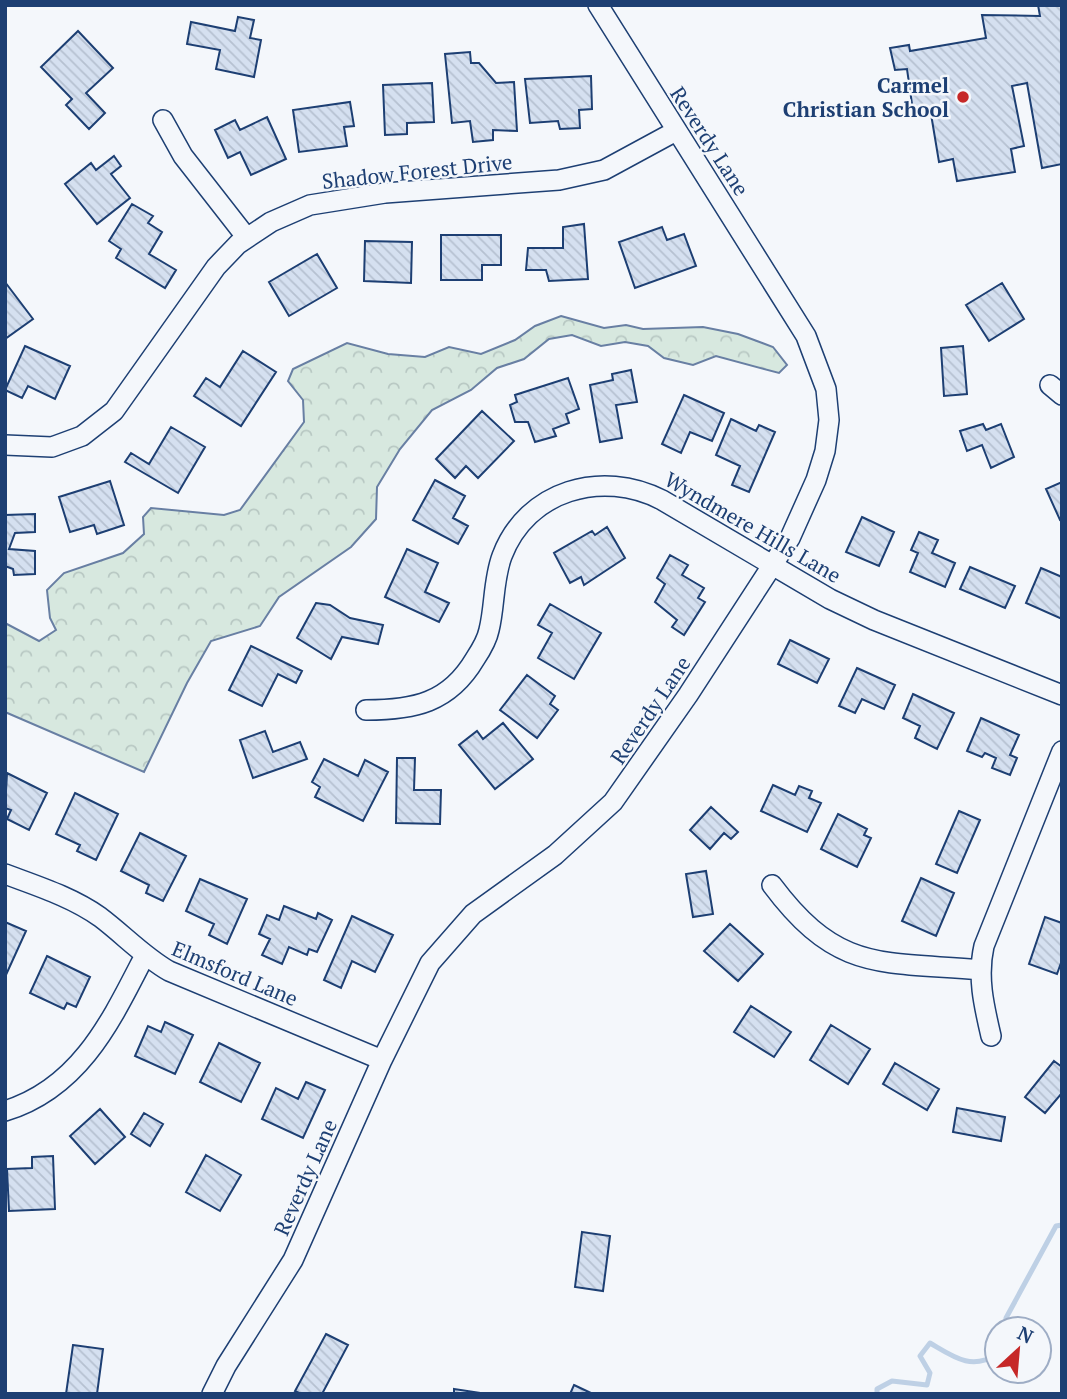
<svg xmlns="http://www.w3.org/2000/svg" width="1067" height="1399" font-family="'PT Serif',serif">
  <style>
    .forest { fill: url(#forest-crowns); stroke: #687fa3; stroke-width: 2 }
    .lines { fill: none; stroke-linecap: round; stroke-linejoin: round }
    .stream { stroke: #bed0e5; stroke-width: 5 }
    .building { fill: url(#building-back-hatch); stroke: #1d3f73; stroke-width: 2 }
    .minor-casing { stroke: #1d3f73; stroke-width: 22 }
    .minor { stroke: #f4f7fb; stroke-width: 19 }
    .poi-dot { fill: #c62828; stroke: #f4f7fb; stroke-width: 2.5 }
    .labels { text-anchor: middle; dominant-baseline: central; stroke-width: 5; stroke-linejoin: round; paint-order: stroke }
    .poi-label { font-size: 21px; font-weight: bold; fill: #1d3f73; stroke: #f4f7fb; text-anchor: end }
    .street-label { font-size: 21px; fill: #1d3f73; stroke: #f4f7fb }
  </style>
  <defs>
    <pattern id="forest-crowns" width="20" height="18" patternUnits="userSpaceOnUse" patternTransform="scale(1.75)"><rect width="20" height="18" fill="#d7e8df"/><path d="M2 6a3 3 0 1 1 6 0M12 15a3 3 0 1 1 6 0" fill="none" stroke="#b8c8c3"/></pattern>
    <pattern id="building-back-hatch" width="6" height="6" patternUnits="userSpaceOnUse" patternTransform="scale(1.75)"><rect width="6" height="6" fill="#d5e0f0"/><path d="M-1 5l2 2M0 0l6 6M5-1l2 2" fill="none" stroke="#b6c1d1"/></pattern>
  </defs>
  <rect width="100%" height="100%" fill="#f4f7fb"/>
  <path class="forest" d="M561 316 604 328 626 325 643 329 703 327 738 334 773 347 787 365 779 373 716 356 693 365 664 358 648 346 625 342 601 346 572 335 549 339 524 359 497 368 471 390 432 410 400 449 377 487 376 519 351 547 279 597 260 626 211 641 187 683 144 772 5 712V623L39 641 56 630 50 618 47 590 64 573 123 553 144 534 143 517 151 508 224 515 240 510 304 422 303 400 288 381 293 369 347 343 388 354 425 357 449 347 481 354 515 340 535 326Z"/>
  <g class="lines">
    <path class="stream" d="M1005 1329 1006 1318 1056 1226 1062 1225
      M877 1394V1389L892 1381 927 1385 930 1373 920 1356 930 1343C954 1357 970 1370 997 1355"/>
  </g>
  <path class="building" d="M1038 5H1062V164L1042 168 1027 83 1012 86 1024 146 1011 149 1015 172 957 181 953 159 939 162 930 108 913 111 907 69 895 70 890 48 909 45 910 51 986 38 982 15 1040 16Z
    M238 17 254 20 250 38 261 40 254 77 216 69 220 50 187 44 191 22 235 31Z
    M78 31 113 68 86 93 105 113 89 129 66 105 72 99 41 67Z
    M470 52 471 63H479L496 83 514 82 517 131 493 130V140L473 142 470 121 452 123 445 54Z
    M591 76 592 109 579 110 580 128 560 129 558 121 530 123 525 79Z
    M432 83 434 122 407 123V134L385 135 383 85Z
    M350 102 354 126 344 127 347 146 299 152 293 110Z
    M267 117 286 159 251 175 240 152 228 158 215 130 235 120 240 130Z
    M114 156 121 166 111 174 130 198 97 224 65 184 91 163 96 170Z
    M132 204 153 216 148 223 162 232 149 254 176 270 165 288 116 258 121 249 109 241Z
    M584 224 588 279 549 281 546 270H526L528 248H563V227Z
    M662 227 667 240 684 234 696 266 635 288 619 242Z
    M441 235H501V265H482V280H441Z
    M365 241 412 242 411 283 364 281Z
    M317 254 337 288 289 316 269 282Z
    M5 282 33 319 5 339Z
    M1002 283 1024 319 989 341 966 305Z
    M25 346 70 366 55 399 28 386 22 398 5 390Z
    M963 346 967 394 944 396 941 348Z
    M243 351 276 372 241 426 194 396 206 378 220 387Z
    M631 370 637 402 616 405 622 438 600 442 590 385 613 380 612 374Z
    M568 378 579 409 566 414 569 423 553 429 556 436 535 442 528 422H515L510 405 517 402 515 395Z
    M684 395 724 413 712 441 690 432 681 453 662 444Z
    M482 411 514 441 478 478 466 466 455 478 436 459Z
    M731 419 756 431 759 425 775 432 749 492 732 485 740 466 716 455Z
    M983 424 986 430 1001 424 1014 457 991 468 982 445 967 451 960 431Z
    M171 427 205 447 178 493 125 462 131 453 149 464Z
    M435 480 465 496 453 518 468 526 458 544 413 520Z
    M110 481 124 525 97 534 94 525 70 532 59 497Z
    M1062 482V519L1060 520 1046 489Z
    M35 514V532L15 533 9 549 35 551V574L14 575 13 569 5 566V515Z
    M862 517 894 532 879 566 846 552Z
    M607 527 625 558 584 585 581 577 570 583 554 553 592 531 595 535Z
    M919 532 938 540 932 553 955 563 945 587 910 572 918 553 911 550Z
    M407 549 438 563 425 592 449 603 439 622 385 597Z
    M670 555 688 565 682 575 704 588 698 598 705 602 684 635 672 627 677 620 655 602 665 584 657 578Z
    M970 567 1015 586 1005 608 960 589Z
    M1041 568 1062 577V619L1026 603Z
    M316 603 330 605 350 618 383 625 378 644 342 637 331 659 297 638Z
    M550 604 601 633 574 679 538 658 552 633 538 625Z
    M790 640 829 659 817 683 778 664Z
    M251 646 302 671 296 683 278 674 262 706 229 690Z
    M857 668 895 685 884 709 862 699 855 713 839 706Z
    M527 675 555 696 550 704 558 710 537 738 500 710Z
    M913 694 954 713 937 749 915 738 920 726 903 718Z
    M981 718 1019 735 1010 755 1017 758 1010 775 992 768 996 758 985 753 982 757 967 751Z
    M503 723 533 759 495 789 459 745 477 731 483 739Z
    M265 731 273 752 300 742 307 759 253 778 240 740Z
    M397 758H415L414 790H441L440 824 396 823Z
    M324 759 358 776 365 760 388 772 363 821 315 797 320 787 312 782Z
    M7 773 47 793 29 830 7 819 11 810 5 808Z
    M773 785 795 795 799 786 812 791 809 798 821 803 807 832 761 811Z
    M75 793 118 814 96 860 77 851 80 845 56 834Z
    M711 807 738 832 731 839 724 833 710 849 690 830Z
    M959 811 980 820 957 873 936 864Z
    M838 814 867 829 864 835 871 838 857 867 821 849Z
    M140 833 186 856 163 901 146 893 149 885 121 871Z
    M706 871 713 914 693 917 686 874Z
    M921 878 954 893 936 936 902 921Z
    M200 879 247 899 227 944 209 935 214 924 186 911Z
    M284 906 316 919 318 913 332 920 317 952 309 949 307 955 289 947 282 964 262 955 270 939 259 934 267 915 279 920Z
    M352 916 393 935 375 972 352 961 341 988 324 980Z
    M1045 917 1062 923V960L1057 974 1029 964Z
    M5 922 26 931 5 977Z
    M730 924 763 954 738 981 704 951Z
    M47 956 90 977 76 1007 67 1003 64 1009 30 993Z
    M751 1006 791 1032 774 1057 734 1032Z
    M165 1022 193 1035 175 1074 135 1056 148 1026 161 1032Z
    M831 1025 870 1049 848 1084 810 1060Z
    M219 1043 260 1063 241 1102 200 1082Z
    M1054 1061 1062 1067V1093L1045 1113 1025 1097Z
    M895 1063 939 1089 927 1110 883 1084Z
    M306 1082 325 1090 303 1138 262 1119 276 1088 298 1099Z
    M957 1108 1005 1117 1001 1141 953 1132Z
    M100 1109 125 1137 95 1164 70 1136Z
    M144 1113 163 1124 150 1146 131 1134Z
    M206 1155 241 1175 220 1211 186 1192Z
    M53 1156 55 1209 9 1211 7 1169 32 1168V1157Z
    M582 1232 610 1236 603 1291 575 1287Z
    M326 1334 348 1345 322 1394H301L295 1391Z
    M73 1345 103 1349 97 1394H66Z
    M574 1385 593 1394H570Z
    M454 1389 487 1394H454Z"/>
  <g class="lines">
    <g class="minor-casing">
      <path id="minor" d="M163 120 183 156 247 238
        M1050 385 1062 395
        M5 445 52 447 82 436 114 411 216 267 238 244 271 222 310 205 385 193 559 180 604 170 676 131
        M366 710C414 710 449 703 475 659 481 650 487 640 489 630 495 606 493 580 502 556 527 490 602 469 662 500L830 599 874 620 1062 695
        M5 874C37 886 72 897 100 917 124 935 143 956 169 971L382 1060
        M772 885C838 973 880 961 981 970
        M991 1036C984 1006 977 977 984 946L1062 751
        M5 1111C80 1088 111 1021 144 957
        M212 1394 226 1366 293 1260 382 1060 430 963 473 914 555 855 613 802 688 695 790 538 816 480 825 451 829 420 826 389 806 336 598 5"/>
    </g>
    <use href="#minor" class="minor"/>
  </g>
  <circle class="poi-dot" cx="963" cy="97" r="7"/>
  <g class="labels">
    <g class="poi-label">
      <text x="949" y="85">Carmel<tspan x="949" dy="24">Christian School</tspan></text>
    </g>
    <g class="street-label">
      <text transform="translate(710 141) rotate(57)">Reverdy Lane</text>
      <text transform="translate(417 171) rotate(-6)">Shadow Forest Drive</text>
      <text transform="translate(753 527) rotate(30)">Wyndmere Hills Lane</text>
      <text transform="translate(650 710) rotate(-56)">Reverdy Lane</text>
      <text transform="translate(235 973) rotate(23)">Elmsford Lane</text>
      <text transform="translate(305 1177) rotate(-66)">Reverdy Lane</text>
    </g>
  </g>
  <rect width="1067" height="1399" fill="none" stroke="#1d3f73" stroke-width="14"/>
  <g transform="translate(1018 1350) rotate(26)"><circle r="33" fill="#f4f7fb" stroke="#9eadc5" stroke-width="2"/>
  <path d="M0-5L12 26L0 18L-12 26Z" fill="#c62828"/>
  <text y="-10" font-size="19" font-weight="bold" text-anchor="middle" fill="#1d3f73">N</text>
  </g>
</svg>
